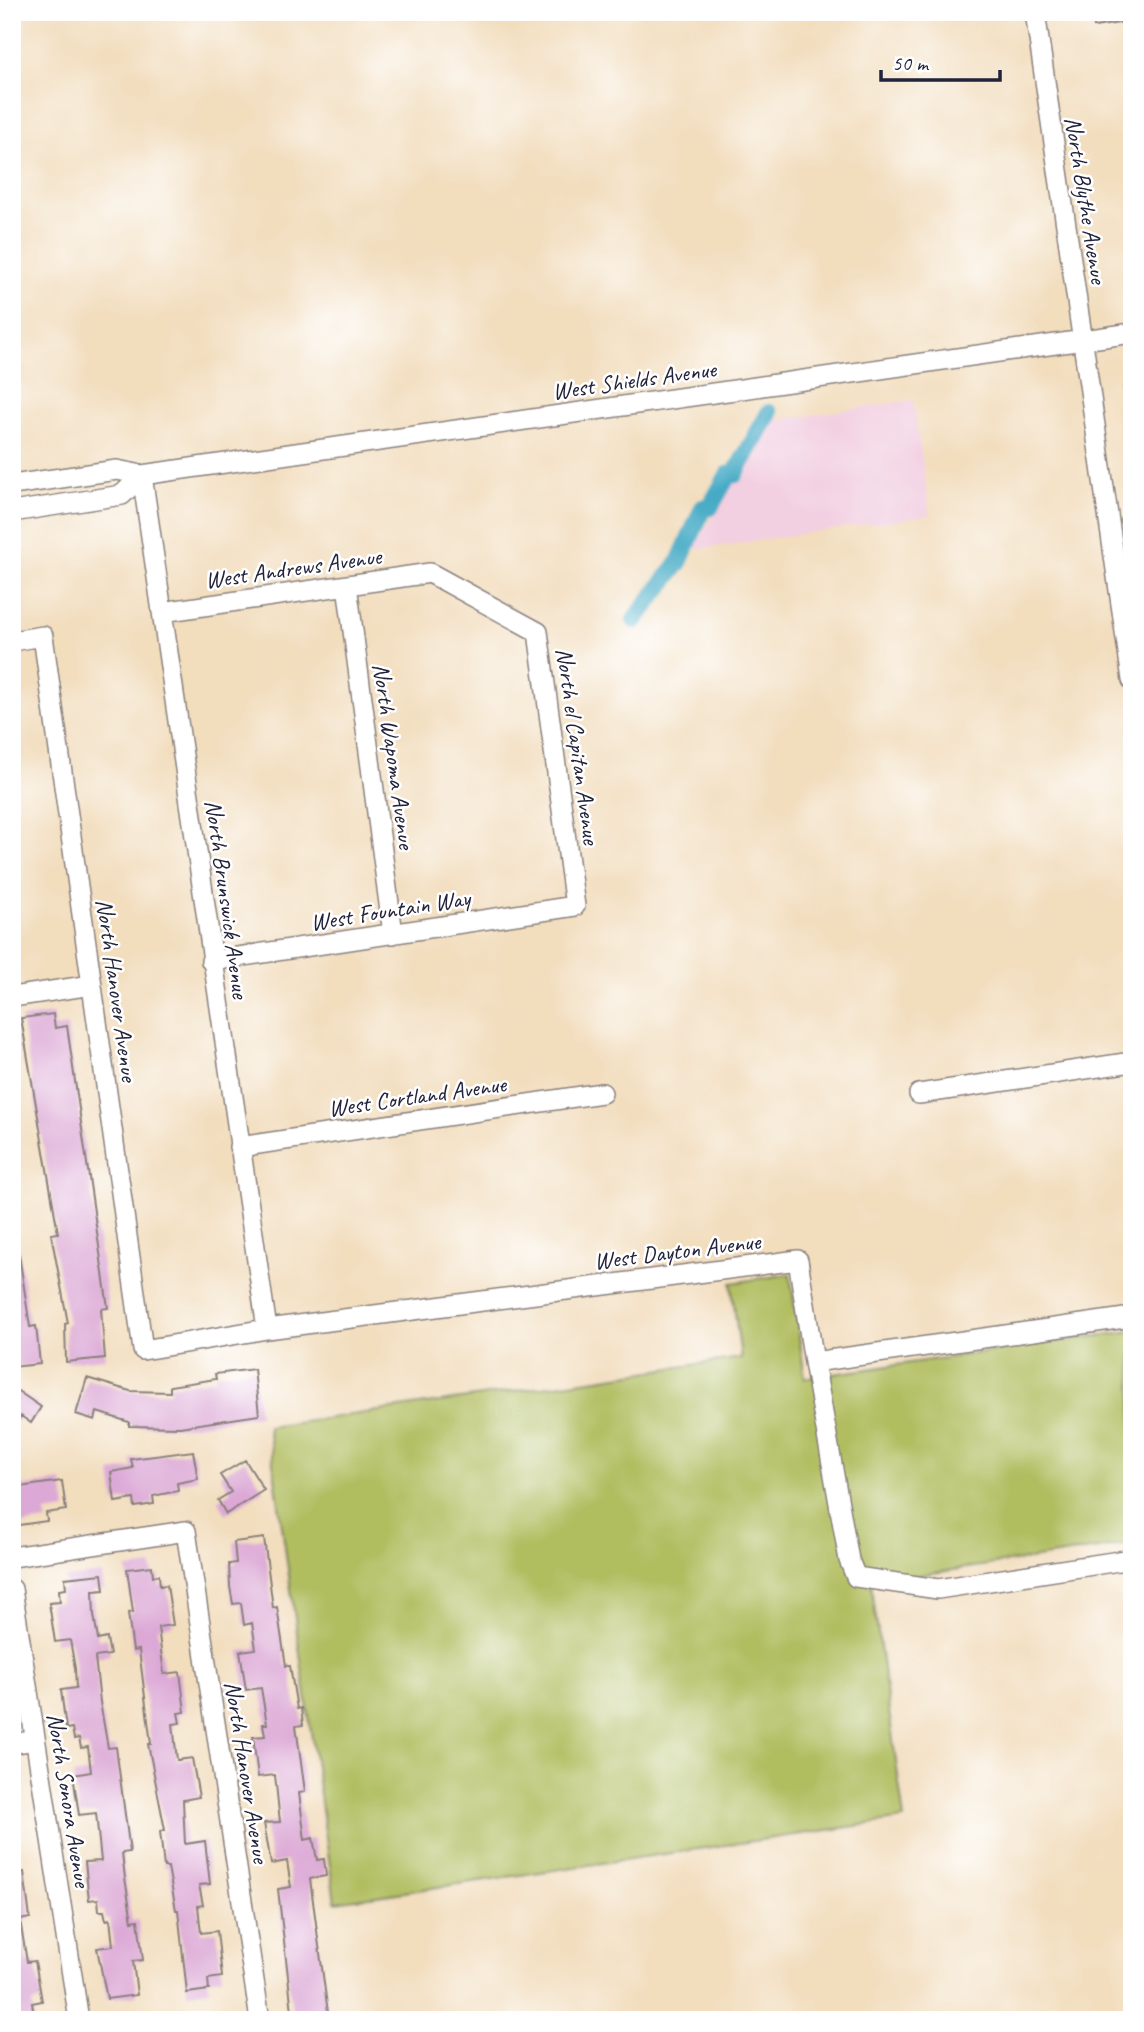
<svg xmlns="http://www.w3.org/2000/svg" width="1144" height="2032" font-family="Caveat,sans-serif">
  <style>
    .built { fill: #f2cfe1 }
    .green { fill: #b1be60; stroke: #6a704e; stroke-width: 2 }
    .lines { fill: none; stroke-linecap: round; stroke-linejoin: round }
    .canal { stroke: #46abc6; stroke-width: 18 }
    .building { fill: #dca8d5 }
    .minor-casing { stroke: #8a807c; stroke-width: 22 }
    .minor { stroke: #fff; stroke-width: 19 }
    .labels { text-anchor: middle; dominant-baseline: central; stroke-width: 5; stroke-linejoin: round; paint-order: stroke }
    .street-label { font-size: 24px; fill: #22223b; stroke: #fff }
  </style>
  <rect width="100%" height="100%" fill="#fff"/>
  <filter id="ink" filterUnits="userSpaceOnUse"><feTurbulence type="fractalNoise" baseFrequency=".0143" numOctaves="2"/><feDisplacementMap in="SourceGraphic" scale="14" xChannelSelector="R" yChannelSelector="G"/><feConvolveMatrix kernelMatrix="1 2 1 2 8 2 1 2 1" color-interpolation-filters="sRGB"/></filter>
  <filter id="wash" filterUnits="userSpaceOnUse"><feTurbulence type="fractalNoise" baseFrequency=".00686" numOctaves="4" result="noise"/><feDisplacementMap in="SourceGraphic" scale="28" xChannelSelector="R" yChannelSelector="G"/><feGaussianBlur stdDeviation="1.57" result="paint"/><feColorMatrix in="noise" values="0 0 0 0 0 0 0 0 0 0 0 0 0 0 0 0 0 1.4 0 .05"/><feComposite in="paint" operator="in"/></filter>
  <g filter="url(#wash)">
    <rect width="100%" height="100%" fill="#f2ddbd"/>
    <path class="built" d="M913 400 930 515 692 550 770 421Z"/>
    <path class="green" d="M1132 365V521L1119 407 1124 406 1120 380Z
      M790 1274 805 1378 1132 1331V1544L871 1582 904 1819 335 1902 268 1427 741 1358 731 1283Z"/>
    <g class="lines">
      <path class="canal" d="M635 620 679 562 703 508 710 507 728 475 735 474 769 413"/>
    </g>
    <g id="blocks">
      <path class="building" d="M1092 12H1132V21L1094 27Z
        M53 1014 55 1028 67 1026 108 1308 101 1309 105 1358 66 1362 65 1324 68 1323 51 1234 58 1233 21 1018Z
        M19 1254 30 1327 36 1326 40 1364 12 1367V1255Z
        M254 1369 259 1415 180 1427 129 1426V1422L97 1412 95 1420 76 1414 87 1378 130 1391 170 1392V1386L216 1379 215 1374Z
        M12 1387 41 1407 31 1423 21 1416 12 1428Z
        M193 1451 198 1479 177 1483 178 1491 153 1496 154 1504 135 1507 134 1499 115 1502 111 1472 133 1468 131 1459Z
        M245 1460 264 1490 226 1514 218 1500 231 1492 220 1475Z
        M62 1481 66 1510 46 1513 47 1521 12 1526V1488Z
        M264 1538 273 1608 277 1607 286 1666H290L297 1709 301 1708 303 1725 296 1726 305 1792 299 1793 305 1840 313 1838 317 1860 324 1859 326 1876 310 1879 329 2020H293L278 1889 291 1887 287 1861 271 1864 264 1823 280 1822 275 1775 258 1777 253 1737 265 1736 263 1724H267L261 1688 246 1690 240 1651 256 1649 252 1623 244 1625 241 1603 233 1604 230 1587 229 1564 236 1563 234 1542Z
        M152 1566 153 1576 159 1575 160 1586 167 1585 173 1625 158 1627 164 1674 180 1672 185 1712 178 1713 180 1723 173 1724 177 1760 192 1758 199 1797 183 1800 185 1844 205 1841 210 1884 199 1885 203 1905 198 1906 201 1933 217 1931 222 1977 208 1979 209 1990 187 1993 178 1910H176L168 1867H164L160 1831 165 1830 148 1744H151L139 1650 133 1651 128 1613 133 1612 127 1569Z
        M102 1574 104 1590 93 1591 94 1615 98 1640 107 1638 110 1655 95 1657 100 1702 108 1748 116 1747 130 1852 122 1853 125 1878 132 1921 138 1920 143 1960 133 1961 137 1995 107 1999 97 1948 113 1946 110 1919 106 1920 104 1911H99L98 1899 89 1900 85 1862 101 1861 96 1813 79 1815 73 1775 91 1772 88 1747 81 1748 79 1738 74 1739 72 1728 66 1729 61 1690 76 1688 75 1668 70 1640 55 1642 49 1603 60 1602 59 1590 66 1589 65 1578Z
        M24 1872 30 1918 20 1920 27 1962 35 1961 42 2001 32 2003 35 2020H12V1873Z"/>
    </g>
  </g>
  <g filter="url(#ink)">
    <use href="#blocks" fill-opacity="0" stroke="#8a807c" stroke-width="2"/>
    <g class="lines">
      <g class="minor-casing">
        <path id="minor" d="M1035 12 1132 680
          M142 475 267 1329
          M12 485 117 470 142 475 1132 333
          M12 512 122 495 142 475
          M347 585 393 934
          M162 612 430 573 538 632 575 906 211 961
          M12 641 43 636 143 1350 267 1329 798 1260 814 1362 1132 1317
          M12 997 92 985
          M919 1094 1132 1062
          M239 1147 602 1093
          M814 1362 849 1560 856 1577 938 1589 1132 1559
          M12 1557 186 1531 260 2020
          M12 1589 79 2020
          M12 1744 35 1740"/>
      </g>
      <use href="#minor" class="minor"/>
    </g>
  </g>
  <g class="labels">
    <g class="street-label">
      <text transform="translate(1086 200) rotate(81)">North Blythe Avenue</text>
      <text transform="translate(634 380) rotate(-8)">West Shields Avenue</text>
      <text transform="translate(293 568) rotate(-8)">West Andrews Avenue</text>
      <text transform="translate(578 746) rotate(82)">North el Capitan Avenue</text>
      <text transform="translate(394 756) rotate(82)">North Wapoma Avenue</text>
      <text transform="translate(227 899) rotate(82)">North Brunswick Avenue</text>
      <text transform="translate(390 910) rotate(-9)">West Fountain Way</text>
      <text transform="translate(117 990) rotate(82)">North Hanover Avenue</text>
      <text transform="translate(417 1096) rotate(-8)">West Cortland Avenue</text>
      <text transform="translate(677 1251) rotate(-7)">West Dayton Avenue</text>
      <text transform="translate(247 1772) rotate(81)">North Hanover Avenue</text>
      <text transform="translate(69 1800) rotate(81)">North Sonora Avenue</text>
    </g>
  </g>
  <rect width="1144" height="2032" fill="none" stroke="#fff" stroke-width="42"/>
  <path d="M881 70v10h119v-10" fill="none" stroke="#22223b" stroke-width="3.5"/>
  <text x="892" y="70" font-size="21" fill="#22223b" stroke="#ffffff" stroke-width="5" paint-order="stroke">50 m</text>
</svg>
